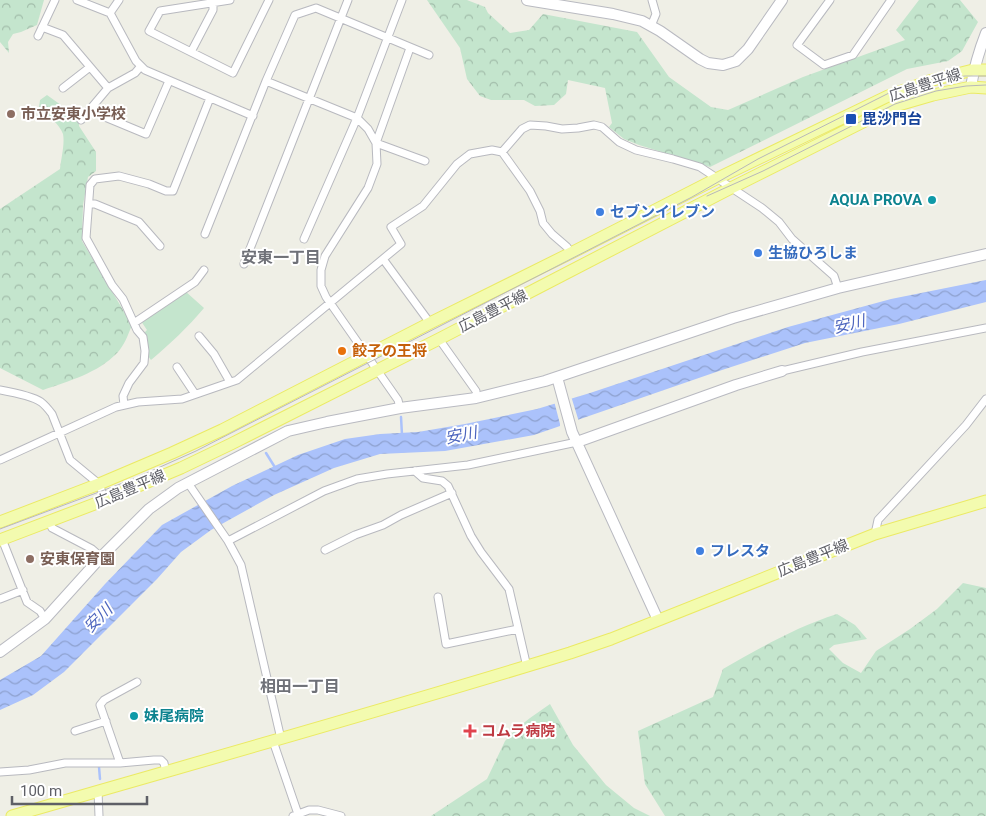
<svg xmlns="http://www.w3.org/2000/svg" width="986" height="816" font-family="Roboto,'Noto Sans JP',sans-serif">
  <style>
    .forest { fill: url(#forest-crowns) }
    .park { fill: #c4e5cd }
    .water { fill: url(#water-waves) }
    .pier { fill: #efefe6 }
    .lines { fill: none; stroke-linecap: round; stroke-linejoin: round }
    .stream { stroke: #abc2fb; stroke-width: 2.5 }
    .street-casing { stroke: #b8b9bf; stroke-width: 9 }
    .secondary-casing { stroke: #b9bac1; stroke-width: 12 }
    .primary-casing { stroke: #ebea64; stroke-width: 13 }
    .street { stroke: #fff; stroke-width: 7 }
    .secondary { stroke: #fff; stroke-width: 10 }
    .primary { stroke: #f3fbaf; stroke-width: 11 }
    .tram { stroke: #b8b8b9; stroke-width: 1 }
    .education-dot { fill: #8d6e63; stroke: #fff; stroke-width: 2 }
    .transit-dot { fill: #1a4fb4; stroke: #fff; stroke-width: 2 }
    .culture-dot { fill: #0f9aa8; stroke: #fff; stroke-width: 2 }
    .shop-dot { fill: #3f7fe0; stroke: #fff; stroke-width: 2 }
    .food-dot { fill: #e8710a; stroke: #fff; stroke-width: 2 }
    .health-dot { fill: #e0444e; stroke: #fff; stroke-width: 2 }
    .labels { text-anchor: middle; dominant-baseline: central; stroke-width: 4; stroke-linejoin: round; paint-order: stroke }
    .street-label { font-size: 15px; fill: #5e5f66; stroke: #fff }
    .education-label { font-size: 15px; font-weight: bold; fill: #785e54; stroke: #fff; text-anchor: start }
    .transit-label { font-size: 15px; font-weight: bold; fill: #164399; stroke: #fff; text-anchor: start }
    .culture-label { font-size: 15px; font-weight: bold; fill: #0d838f; stroke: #fff; text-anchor: end }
    .shop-label { font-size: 15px; font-weight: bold; fill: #366cbe; stroke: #fff; text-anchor: start }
    .food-label { font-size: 15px; font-weight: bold; fill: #c56008; stroke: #fff; text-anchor: start }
    .health-label { font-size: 15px; font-weight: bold; fill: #be3a42; stroke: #fff; text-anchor: start }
    .neighbourhood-label { font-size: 16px; font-weight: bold; fill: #6f7178; stroke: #fff }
    .water-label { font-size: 16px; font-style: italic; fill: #4d65be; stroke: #fff }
  </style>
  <defs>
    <pattern id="forest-crowns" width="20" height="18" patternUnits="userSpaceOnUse" patternTransform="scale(1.25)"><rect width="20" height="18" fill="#c4e5cd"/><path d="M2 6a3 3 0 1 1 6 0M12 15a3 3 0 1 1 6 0" fill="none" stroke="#a2bdaa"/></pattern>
    <pattern id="water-waves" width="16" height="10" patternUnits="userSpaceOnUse" patternTransform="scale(1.25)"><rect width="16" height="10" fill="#abc2fb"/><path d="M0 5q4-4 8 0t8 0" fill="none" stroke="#8ea1cf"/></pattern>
  </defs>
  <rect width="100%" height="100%" fill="#efefe6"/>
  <path class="forest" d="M0 0H44L37 25 21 32 13 34 8 42 9 53 0 42Z
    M427 0H467L485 7 488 13 510 33 529 30 543 14 637 32 669 77 711 107 728 110 803 77 905 40 896 30 919 0H960L978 22 962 51 948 61 907 69 710 167 639 145 624 139 609 127 612 123 605 88 568 80 566 94 554 105 535 106 524 100H491L480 96 467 79 460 48Z
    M47 95 79 118V126L96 152V171L88 177 83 205 82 241 132 325C128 335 124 346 117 353 98 373 69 381 43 390L0 368V209L60 169C61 159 65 144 63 134 60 125 46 113 39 107L40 100Z
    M963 583 986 588V816H665L645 784 638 731 713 697 723 669C760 648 796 627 837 614L855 625 867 639 834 645 829 649 843 663 861 673 876 651 910 629 937 609Z
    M550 704 573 745 606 785 634 808 650 816H431L487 779 505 741 516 729 530 718Z"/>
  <path class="park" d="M185 291 204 308C188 327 170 344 151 360L148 356 144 333 147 330 141 321Z"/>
  <path class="water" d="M986 280V302L899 324 805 343 719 371 534 435 445 451 380 454 334 468 274 495 211 530 181 552 157 579 64 672 33 695 0 710V680L41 656 105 584 162 525 232 486 298 455 345 439 380 434 418 432 465 424 537 409 590 393 788 327 891 299Z"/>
  <path class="pier" d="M571 396 579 422 560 428V424L554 401Z"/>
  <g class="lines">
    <path class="stream" d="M401 417 402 435
      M266 453 276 469
      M99 767 100 779"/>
    <g class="street-casing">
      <path id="street" d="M77 0 110 13 136 61 145 70 253 116
        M230 0 160 11 149 31 233 73 269 0
        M830 0 797 45 824 65 853 55 891 0
        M110 13 119 0
        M651 26 656 14 652 0
        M42 27 63 35 108 88
        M38 36 55 0
        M410 48 376 143 425 161
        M191 52 213 10V3
        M266 81 357 118 368 129 376 143 377 164 368 188 325 256 321 270V286L326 297 398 400 400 408
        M63 88 90 67
        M91 109 105 117 146 134 169 81
        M81 120 108 88 135 73 141 66
        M502 152 522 129 530 125 546 126 562 129 578 128 594 125 602 127 619 142 636 150 673 159 700 167 762 208 779 222 792 239 834 276 838 288
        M89 204H95L139 222 160 246
        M205 234 266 81 295 15 316 8 429 55
        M304 239 357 118 402 0
        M383 259 430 323
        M244 264 348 0
        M134 323 195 282 204 270
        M199 336 214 354 230 382
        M439 339 476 391V398
        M177 367 195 394
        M782 371 862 352 986 328
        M0 390C11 392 32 396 41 402 45 405 49 410 52 414L70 460 99 484 105 500
        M124 405 123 396 129 383 144 363 145 351 143 337 137 330 123 299 112 285 86 238 90 185 95 179 119 176 149 184 166 191H173L210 98
        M0 460 116 407 138 402 182 399 237 380 401 244 391 227 423 206 457 164 470 154 492 150 502 152 530 191 540 211 543 223 552 234 567 247 571 253
        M415 471 423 478 442 481 448 486 471 536 481 552 509 589 527 667
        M188 483 228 541 241 565 281 739
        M49 521 52 528 92 549 101 557
        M875 534 878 520 966 425 986 399
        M2 539 27 602 40 611 45 619
        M228 541 324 491 357 479 387 474 468 465 577 442
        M325 550 355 535 383 525 401 515 452 493
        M438 597 446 644 518 629
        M0 599 23 590
        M75 731 106 721
        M273 741 298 814
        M120 763 100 705 104 700 137 682
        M0 772 29 770 65 763H120L154 760H161L164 763 166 772
        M98 791 99 816
        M293 816 309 810H318L341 816"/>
    </g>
    <g class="secondary-casing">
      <path id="secondary" d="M527 0 613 14 642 21 660 31 700 59 708 63 723 65 736 61 748 49 782 0
        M971 87C974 68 979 51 986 33
        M557 377 572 432 658 620
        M577 442 736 385 782 371
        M0 652 45 619 101 557 149 509 178 488 288 431 327 422 400 408 476 398 545 381 733 318 838 288 986 254"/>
    </g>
    <g class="primary-casing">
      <path id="primary" d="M0 522 99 484 172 453 222 430 430 323 571 253 716 179 888 96 929 81 973 70H986
        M0 540 105 500 181 468 231 444 439 339 731 188 895 106 933 95 971 87 986 88
        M12 816C198 762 385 710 570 653L611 639 875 534 986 501"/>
    </g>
    <use href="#street" class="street"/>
    <use href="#secondary" class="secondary"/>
    <use href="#primary" class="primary"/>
    <path class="tram" d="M707 196 763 171 895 104 936 91 966 86 986 85
      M0 529 131 480 196 451 692 197 758 159 891 92 932 80 965 76H986"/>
  </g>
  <g class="education-dot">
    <circle cx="11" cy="114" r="5"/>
    <circle cx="30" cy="559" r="5"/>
  </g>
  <rect class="transit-dot" x="845" y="113" width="12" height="12" rx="2.5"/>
  <g class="culture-dot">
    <circle cx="932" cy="200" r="5"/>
    <circle cx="134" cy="716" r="5"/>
  </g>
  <g class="shop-dot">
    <circle cx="600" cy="212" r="5"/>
    <circle cx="758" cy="253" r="5"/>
    <circle cx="700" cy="551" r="5"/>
  </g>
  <circle class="food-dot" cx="342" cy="351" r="5"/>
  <path class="health-dot" d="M467.5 723.5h5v5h5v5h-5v5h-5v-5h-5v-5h5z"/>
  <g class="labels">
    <g class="street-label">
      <text transform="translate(925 85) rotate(-18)">広島豊平線</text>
      <text transform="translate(493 311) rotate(-27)">広島豊平線</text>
      <text transform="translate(130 489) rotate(-23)">広島豊平線</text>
      <text transform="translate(813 558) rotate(-22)">広島豊平線</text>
    </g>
    <g class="education-label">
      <text x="21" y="114">市立安東小学校</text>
      <text x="40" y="559">安東保育園</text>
    </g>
    <g class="transit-label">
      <text x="862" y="119">毘沙門台</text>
    </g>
    <g class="culture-label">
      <text x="922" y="200">AQUA PROVA</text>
      <text x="144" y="716" text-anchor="start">妹尾病院</text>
    </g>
    <g class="shop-label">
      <text x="610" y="212">セブンイレブン</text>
      <text x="768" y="253">生協ひろしま</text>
      <text x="710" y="551">フレスタ</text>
    </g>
    <g class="food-label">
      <text x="352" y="351">餃子の王将</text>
    </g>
    <g class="health-label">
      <text x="481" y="731">コムラ病院</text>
    </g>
    <g class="neighbourhood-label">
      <text x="281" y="257">安東一丁目</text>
      <text x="300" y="686">相田一丁目</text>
    </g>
    <g class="water-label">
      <text transform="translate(849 324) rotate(-13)">安川</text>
      <text transform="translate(461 435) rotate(-11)">安川</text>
      <text transform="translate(98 618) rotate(-45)">安川</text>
    </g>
  </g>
  <path d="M12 796v8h135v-8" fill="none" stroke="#5e5f66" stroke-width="2.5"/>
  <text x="20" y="796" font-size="15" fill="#5e5f66" stroke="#ffffff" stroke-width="4" paint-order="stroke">100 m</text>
</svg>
